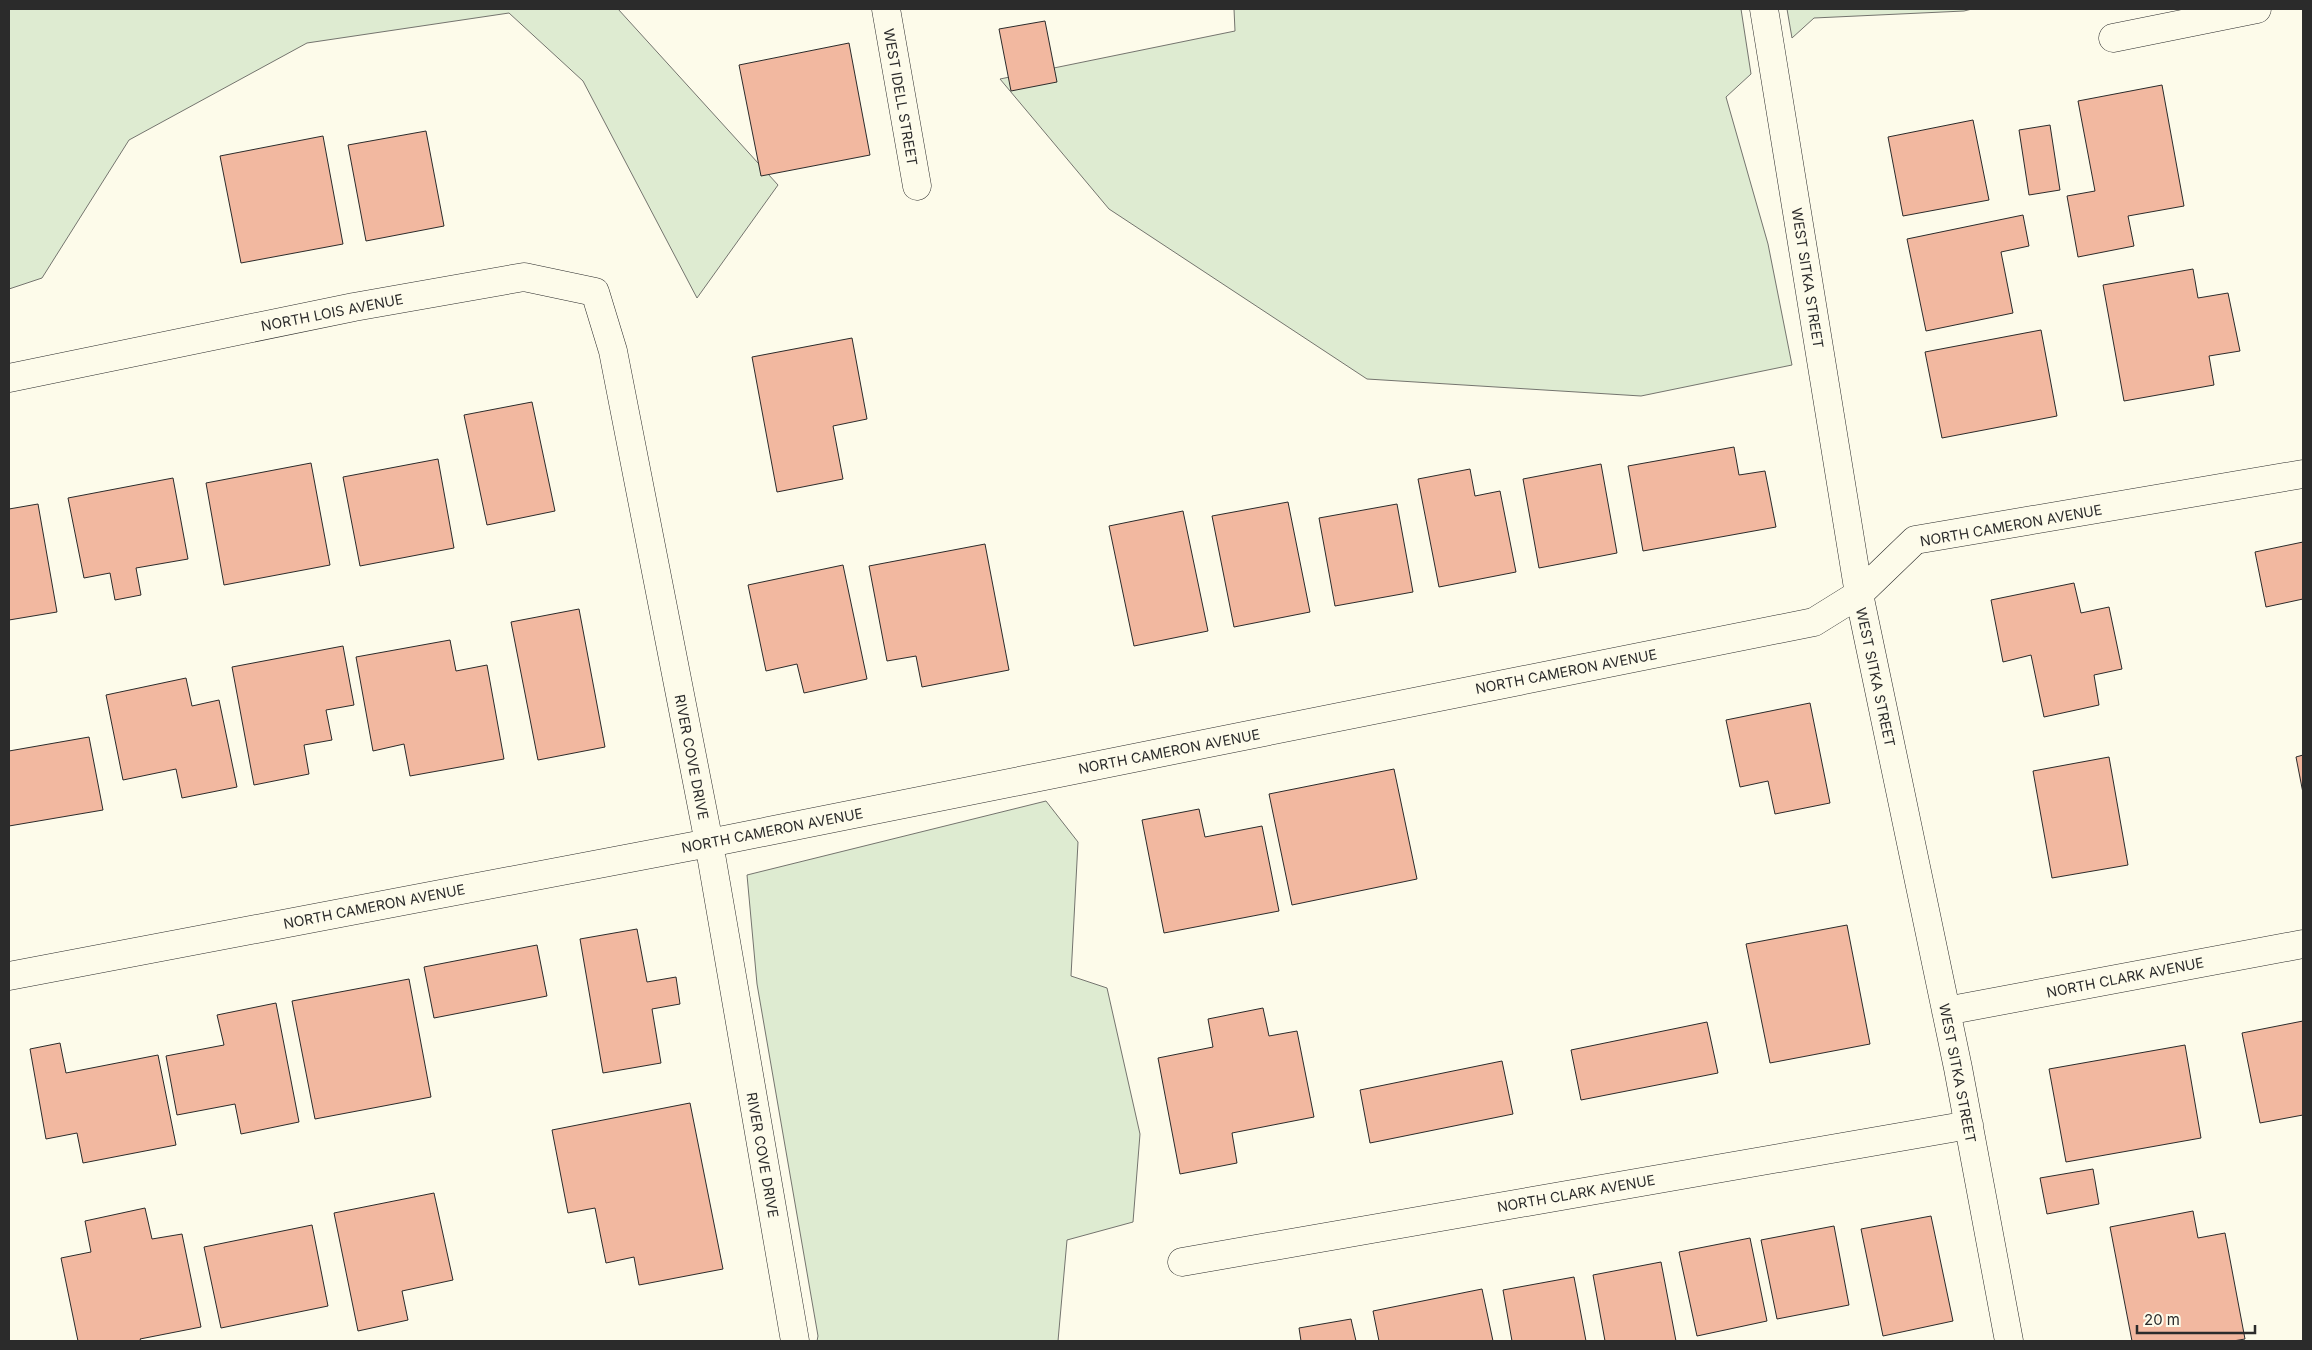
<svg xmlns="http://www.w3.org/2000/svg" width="2312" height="1350" font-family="Inter,sans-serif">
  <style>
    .green { fill: #deebd1; stroke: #74746e }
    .building { fill: #f2b8a0; stroke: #2b2b2b }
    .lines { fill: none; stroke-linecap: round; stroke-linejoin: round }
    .minor-casing { stroke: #2b2b2b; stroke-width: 29 }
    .minor { stroke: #fdfbea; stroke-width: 28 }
    .labels { text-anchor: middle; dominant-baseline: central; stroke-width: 4; stroke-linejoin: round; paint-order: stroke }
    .street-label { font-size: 14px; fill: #2b2b2b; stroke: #fdfbea }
  </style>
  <rect width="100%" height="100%" fill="#fdfbea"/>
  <path class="green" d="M9 9H618L778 185 697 298 583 81 509 13 307 43 129 140 42 278 9 289Z
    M1234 9H1741L1751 74 1726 97 1768 244 1792 365 1641 396 1367 379 1109 209 1000 79 1235 31Z
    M1787 9H1972L1964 11 1814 18 1792 38Z
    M1046 801 1078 842 1071 976 1107 988 1140 1134 1133 1222 1067 1240 1058 1341H817L818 1336 757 984 747 875Z"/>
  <path class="building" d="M1045 21 1057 82 1011 91 999 29Z
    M849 43 870 155 761 176 739 65Z
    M2162 85 2184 206 2128 216 2134 246 2078 257 2067 196 2095 191 2078 101Z
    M1973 120 1989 200 1903 216 1888 137Z
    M2050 125 2060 190 2029 195 2019 130Z
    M426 131 444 226 366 241 348 145Z
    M323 136 343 244 241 263 220 156Z
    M2023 215 2029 246 2001 252 2013 313 1926 331 1907 239Z
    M2193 269 2198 298 2228 293 2240 351 2209 356 2214 385 2124 401 2103 285Z
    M2041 330 2057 416 1942 438 1925 352Z
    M852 338 867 419 833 426 843 479 777 492 752 357Z
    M532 402 555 511 487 525 464 415Z
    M1734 447 1739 475 1765 471 1776 527 1643 551 1628 466Z
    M438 459 454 548 360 566 343 477Z
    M311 463 330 565 224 585 206 483Z
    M1601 464 1617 553 1539 568 1523 479Z
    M1470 469 1475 496 1500 491 1516 572 1439 587 1418 479Z
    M173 478 188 559 136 568 141 595 115 600 110 573 84 578 68 498Z
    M1288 502 1310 612 1234 627 1212 516Z
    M38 504 57 612 9 620V509Z
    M1397 504 1413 592 1335 606 1319 518Z
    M1183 511 1208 631 1134 646 1109 526Z
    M2303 542V599L2266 607 2255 552Z
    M985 544 1009 670 922 687 916 656 887 661 869 566Z
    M843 565 867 679 804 693 797 664 766 671 748 585Z
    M2074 583 2081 613 2109 607 2122 669 2094 675 2099 705 2044 717 2031 655 2003 662 1991 600Z
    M579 609 605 747 538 760 511 622Z
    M450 640 456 671 487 665 504 759 410 776 404 744 373 751 356 657Z
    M343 646 354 705 326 710 332 740 304 745 309 774 254 785 232 667Z
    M186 678 192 706 219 700 237 787 182 798 176 769 123 780 106 695Z
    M1810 703 1830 803 1775 814 1768 781 1740 787 1726 720Z
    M89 737 103 810 9 826V751Z
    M2303 755V793L2296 757Z
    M2109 757 2128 865 2052 878 2033 771Z
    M1394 769 1417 879 1292 905 1269 794Z
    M1199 809 1205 837 1262 826 1279 911 1164 933 1142 820Z
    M1847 925 1870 1044 1770 1063 1746 944Z
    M637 929 647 982 676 977 680 1004 652 1009 661 1063 603 1073 580 939Z
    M537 945 547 996 434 1018 424 967Z
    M409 979 431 1097 315 1119 292 1001Z
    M276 1003 299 1122 241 1134 235 1104 177 1115 166 1056 224 1045 217 1015Z
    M1263 1008 1269 1036 1297 1031 1314 1117 1232 1133 1237 1163 1180 1174 1158 1058 1213 1047 1208 1019Z
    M2303 1021V1115L2260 1123 2242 1033Z
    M1707 1022 1718 1073 1581 1100 1571 1050Z
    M60 1043 66 1073 158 1055 176 1145 83 1163 77 1133 46 1139 30 1049Z
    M2185 1045 2201 1138 2066 1162 2049 1069Z
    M1502 1061 1513 1114 1370 1143 1360 1090Z
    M690 1103 723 1269 639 1285 634 1257 606 1263 595 1208 568 1213 552 1130Z
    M2093 1169 2099 1204 2047 1214 2040 1178Z
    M434 1193 453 1280 402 1291 408 1320 358 1331 334 1213Z
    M145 1208 152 1239 182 1234 201 1327 140 1339 141 1341H78L61 1258 91 1252 85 1221Z
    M2193 1211 2198 1238 2225 1233 2245 1339 2233 1341H2132L2110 1227Z
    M1931 1216 1953 1321 1883 1336 1861 1229Z
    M312 1225 328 1306 221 1328 204 1247Z
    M1834 1226 1849 1305 1777 1319 1761 1240Z
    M1750 1238 1767 1321 1697 1336 1679 1252Z
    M1661 1262 1676 1341H1605L1593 1275Z
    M1574 1277 1586 1341H1512L1503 1290Z
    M1482 1289 1493 1341H1379L1373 1311Z
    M1351 1319 1356 1341H1301L1299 1328Z"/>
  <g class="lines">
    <g class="minor-casing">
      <path id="minor" d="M886 9 917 186
        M1764 9 1859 594 1958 1068 2009 1341
        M2113 38 2257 9
        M9 378 354 307 524 277 595 292 613 351 709 843 795 1341
        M9 976 709 843 1814 622 1859 594 1915 540 2303 474
        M1946 1011 2303 944
        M1182 1262 1969 1125"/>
    </g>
    <use href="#minor" class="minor"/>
  </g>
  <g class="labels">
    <g class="street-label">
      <text transform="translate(901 97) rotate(80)">WEST IDELL STREET</text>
      <text transform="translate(1808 278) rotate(81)">WEST SITKA STREET</text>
      <text transform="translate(332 312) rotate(-11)">NORTH LOIS AVENUE</text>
      <text transform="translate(2011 525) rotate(-10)">NORTH CAMERON AVENUE</text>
      <text transform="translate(1566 671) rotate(-11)">NORTH CAMERON AVENUE</text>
      <text transform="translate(1876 677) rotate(78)">WEST SITKA STREET</text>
      <text transform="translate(1169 751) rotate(-11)">NORTH CAMERON AVENUE</text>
      <text transform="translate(692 757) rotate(79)">RIVER COVE DRIVE</text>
      <text transform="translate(772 830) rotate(-11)">NORTH CAMERON AVENUE</text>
      <text transform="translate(374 906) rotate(-11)">NORTH CAMERON AVENUE</text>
      <text transform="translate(2125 977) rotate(-11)">NORTH CLARK AVENUE</text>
      <text transform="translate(1958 1073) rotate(79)">WEST SITKA STREET</text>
      <text transform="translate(763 1155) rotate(80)">RIVER COVE DRIVE</text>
      <text transform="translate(1576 1193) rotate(-10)">NORTH CLARK AVENUE</text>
    </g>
  </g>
  <rect width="2312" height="1350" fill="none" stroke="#2b2b2b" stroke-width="20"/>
  <path d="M2137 1325v8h118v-8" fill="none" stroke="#2b2b2b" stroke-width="2.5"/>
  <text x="2144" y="1325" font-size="15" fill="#2b2b2b" stroke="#fdfbea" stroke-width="4" paint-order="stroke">20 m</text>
</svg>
